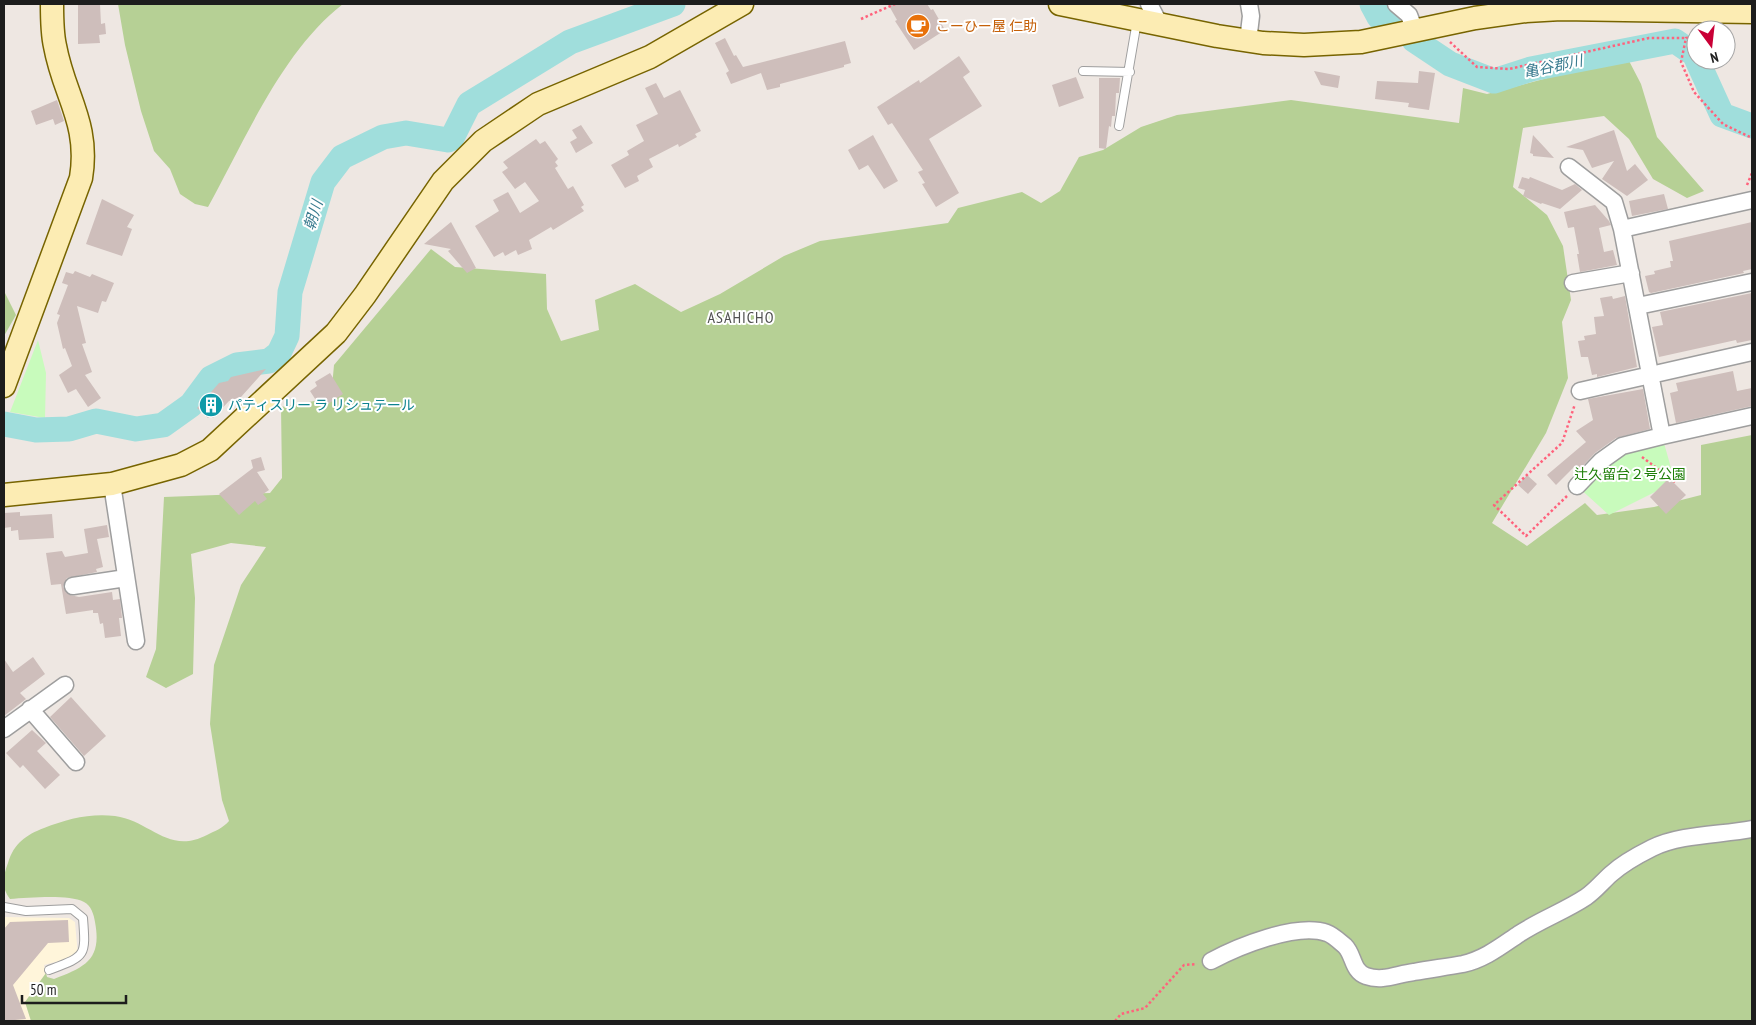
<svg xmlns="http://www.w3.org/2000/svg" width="1756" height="1025" font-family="'PT Sans Narrow','Noto Sans JP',sans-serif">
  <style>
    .education { fill: #fff5da }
    .forest { fill: #b6d095 }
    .park { fill: #c8fbbc }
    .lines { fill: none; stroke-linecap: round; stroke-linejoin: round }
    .river { stroke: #a0dedc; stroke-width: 25 }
    .building { fill: #cebebb }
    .lane-casing { stroke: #9e9e9e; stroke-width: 10 }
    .street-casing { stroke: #9e9e9e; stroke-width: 19 }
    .secondary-casing { stroke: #776400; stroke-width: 25 }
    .path { stroke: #ff627c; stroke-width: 2.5; stroke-dasharray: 2.5 2.5; stroke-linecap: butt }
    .lane { stroke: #fff; stroke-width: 8 }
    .street { stroke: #fff; stroke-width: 16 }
    .secondary { stroke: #fcecb3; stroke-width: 22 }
    .labels { text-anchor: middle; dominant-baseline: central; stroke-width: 4; stroke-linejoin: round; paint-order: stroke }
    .food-label { font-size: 14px; fill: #c56008; stroke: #fff; text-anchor: start }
    .culture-label { font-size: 14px; fill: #0d838f; stroke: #fff; text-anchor: start }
    .park-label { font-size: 14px; fill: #1d7e07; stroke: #fff }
    .water-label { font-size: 15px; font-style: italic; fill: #3b7c90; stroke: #fff }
    .quarter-label { font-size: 16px; letter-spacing: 1px; fill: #505050; stroke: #fff }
  </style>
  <rect width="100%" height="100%" fill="#eee7e2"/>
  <path class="education" d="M4 917 69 918 75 922 78 956 44 965 46 973 25 1002 31 1021H4Z"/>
  <path class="forest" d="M118 4H343C282 51 245 140 208 207L195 204 180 194 170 169 154 151 141 111 125 45Z
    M1627 57 1641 84 1657 137 1704 191 1687 198 1653 179 1629 139 1604 116 1523 128 1513 187 1547 215 1563 246 1571 300 1562 322 1568 378 1546 433 1492 523 1527 546 1585 503 1597 515 1654 507 1701 495V445L1752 435V1021H31L25 1002 46 973 47 977 54 979C86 967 102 959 95 922 94 915 91 905 84 902 68 894 29 898 10 899 1 888 3 876 8 863 14 843 26 835 44 828 67 819 90 813 115 816 151 821 168 855 207 835 215 831 223 828 229 821L222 800 210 724 214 665 241 585 266 547 231 543 191 554 195 598 193 674 166 688 146 677 156 649 164 497 270 493 282 478 281 407 331 398 334 365 431 249 455 267 546 274 547 309 561 341 599 330 595 300 635 284 681 312 720 294 784 256 820 241 948 223 958 208 1022 192 1041 203 1060 191 1079 157 1103 150 1141 127 1177 115 1291 100 1459 123 1463 88 1487 94Z
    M4 291 16 315 4 336Z"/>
  <path class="park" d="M38 340 46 373 45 418 10 412Z
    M1662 436 1675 482 1609 515 1577 486 1614 452Z"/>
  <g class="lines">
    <path class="river" d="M1372 4 1379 17 1388 22
      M1414 40 1450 64 1494 81 1531 69 1675 41 1694 54 1696 58
      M1697 60 1722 115 1752 126
      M4 424 36 430 69 429 96 421 136 429 163 425 191 405 211 378 237 365 269 361 279 353 287 336 290 292 323 182 342 157 383 137 406 133 448 140 452 138 469 104 570 42 673 4"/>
  </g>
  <path class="building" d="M78 4H100L101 24 105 23 106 34 99 35 100 43 78 44Z
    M888 4H927L931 10 933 9 945 30 914 50 895 21 897 20Z
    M725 38 734 56 736 55 743 67 845 41 851 63 844 65V67L780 84V87L767 90 761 73 731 84 726 73 729 71 715 43Z
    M959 56 970 72 963 77 982 106 929 139 959 193 936 207 922 184 925 183 918 172 923 170 892 123 888 125 877 107 919 80 920 83Z
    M1314 71 1340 76 1338 88 1321 85Z
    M1419 71 1435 73 1429 110 1408 107 1409 103 1375 99 1377 81 1418 83Z
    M1076 77 1084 98 1059 107 1052 85Z
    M1099 78H1120L1119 93H1116L1115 116H1112L1111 127 1109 126 1106 149 1099 148Z
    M656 83 664 98 680 90 701 131 695 134 697 137 679 147 678 144 649 159 653 167 637 176 639 181 625 188 611 165 629 155 627 151 644 141 636 125 658 114 645 88Z
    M57 100 64 121 55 125 53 119 36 125 31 111Z
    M581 125 593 143 576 153 570 142 577 138 572 130Z
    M1614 130 1627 171 1635 164 1648 180 1627 196 1602 179 1614 161 1592 168 1583 150 1566 147Z
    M873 135 898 181 884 189 868 165 859 170 848 150Z
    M1533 135 1546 149 1554 158 1533 156V154L1530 153Z
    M536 139 540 144 545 141 558 159 555 162 558 166 555 168 568 189 573 186 584 205 581 207 584 211 553 230 551 227 529 240 532 249 518 255 516 250 505 256 503 252 494 257 475 226 499 211 493 200 508 192 520 213 539 201 525 182 515 189 502 172 508 168 503 162Z
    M1522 177 1529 179 1530 177 1562 190 1575 184 1582 190 1560 209 1542 203 1541 204 1523 196 1525 190 1518 188Z
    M1664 194 1668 209 1632 216 1629 201Z
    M102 199 134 215 127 227 132 229 122 256 86 244Z
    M1595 205 1609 221 1611 225 1599 228 1604 252 1613 250 1617 265 1580 272 1577 254H1579L1574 227 1568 228 1564 212Z
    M451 222 476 268 467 273 448 251 451 249 424 244Z
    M1752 222V269L1743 271 1744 273 1651 293 1649 292 1645 276 1655 274 1654 271 1671 267 1670 261H1673L1669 241Z
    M75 271 90 277 92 274 114 283 106 302 102 301 98 313 77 306 86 343 82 344 92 372 85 375 101 398 88 407 76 389 68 393 59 375 72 366 65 348 63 349 57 323 60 315 57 314 68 285 62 283 66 272 73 274Z
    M1752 293V340L1737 343 1736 340 1659 357 1652 327 1663 325 1660 312Z
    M1612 296 1613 299 1625 296 1637 367 1597 377V374L1592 375 1588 357H1581L1578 341 1585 340 1584 336 1596 334 1594 317 1604 316 1600 298Z
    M266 369 241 397 229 401 213 418 211 416 208 418 197 408 219 383 228 381 231 377Z
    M1733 371 1737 391 1752 388V406L1676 423 1670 393 1678 391 1676 383Z
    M330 373 343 394 328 404 326 401 319 405 310 391 317 386 315 382Z
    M1643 389 1650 429 1616 438 1595 453 1578 471 1574 467 1556 485 1547 475 1586 442 1576 431 1593 420 1588 399Z
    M261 457 265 470 257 472 269 490 263 494 267 499 258 505 255 501 239 515 219 494 253 468 251 460Z
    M1527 475 1537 484 1528 494 1518 485Z
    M1669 478 1686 495 1666 514 1650 497Z
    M20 512V516L52 514 54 538 19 540 18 530 11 531V527L4 528V513Z
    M107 525 109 537 97 539 103 567 96 569 97 572 67 578 63 587 70 595 79 597 112 592 113 600 120 599 122 618H119L121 636 105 638 103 623 100 624 98 613H93V610L66 614 61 584 51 585 46 553 62 551 65 557 88 553 84 529Z
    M33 657 45 674 20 693 26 699 4 716V659L13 672Z
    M71 697 106 736 84 756 50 717Z
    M32 730 46 743 37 751 60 775 45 789 23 765 20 768 6 753Z
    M68 920 69 942 48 943 13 985 26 1019 4 1021V929L10 922Z"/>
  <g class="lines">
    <g class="lane-casing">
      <path id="lane" d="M1083 71 1130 72
        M1119 126 1137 21
        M4 907 26 911 72 909 83 918C86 957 86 956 49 970"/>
    </g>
    <g class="street-casing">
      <path id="street" d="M1149 4 1160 25
        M1396 4 1409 15 1415 31
        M1248 41 1251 16 1249 4
        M1569 167 1614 202 1622 229
        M1752 200 1622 229 1662 436 1752 416
        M1573 283 1631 273
        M1638 306 1752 282
        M1580 391 1752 352
        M112 484 136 641
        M1577 486 1601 461 1622 446 1662 436
        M73 586 126 578
        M30 709 76 762
        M4 729 65 685
        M1211 961C1237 947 1297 922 1327 933 1333 935 1340 942 1345 946 1354 955 1352 971 1366 976 1383 982 1397 974 1414 972 1430 969 1447 967 1463 964 1485 959 1501 946 1519 934 1540 920 1565 911 1586 897 1595 891 1602 882 1611 874 1623 863 1638 855 1652 848 1680 834 1721 835 1752 829"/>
    </g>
    <g class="secondary-casing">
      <path id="secondary" d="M1060 4 1217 36 1263 43 1304 45 1361 42 1475 18 1526 11 1561 9 1752 12
        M4 386 81 178C90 123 64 96 55 46 52 33 52 18 52 4
        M4 495 112 484 181 465 210 450 336 333 365 295 443 181 483 141 538 104 650 57 742 4"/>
    </g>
    <path class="path" d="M861 19 895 4
      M1696 28 1694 37 1686 38 1681 62 1694 92 1723 124 1752 138
      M1450 42 1477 67 1509 69 1649 38H1686
      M1747 185 1752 173
      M1642 457 1675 482
      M1567 496 1526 536 1494 505 1562 443 1575 404
      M1115 1021 1121 1014 1145 1008 1184 965 1197 964"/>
    <use href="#lane" class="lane"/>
    <use href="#street" class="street"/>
    <use href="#secondary" class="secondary"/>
  </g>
  <defs>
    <g id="cafe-disc" transform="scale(1.25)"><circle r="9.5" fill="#e8710a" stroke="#fff"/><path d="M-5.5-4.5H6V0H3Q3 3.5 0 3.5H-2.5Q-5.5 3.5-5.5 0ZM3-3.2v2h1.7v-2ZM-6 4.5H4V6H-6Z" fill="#fff"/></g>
    <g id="building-disc" transform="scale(1.25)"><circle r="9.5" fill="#0f9aa8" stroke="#fff"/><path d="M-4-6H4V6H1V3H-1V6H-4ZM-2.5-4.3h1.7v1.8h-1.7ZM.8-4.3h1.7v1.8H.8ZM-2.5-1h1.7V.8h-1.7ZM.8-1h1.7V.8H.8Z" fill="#fff"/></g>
  </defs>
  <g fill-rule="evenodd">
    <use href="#cafe-disc" x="918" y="26"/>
    <use href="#building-disc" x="211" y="405"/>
  </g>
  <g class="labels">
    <g class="food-label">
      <text x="936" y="26">こーひー屋 仁助</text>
    </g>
    <g class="culture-label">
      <text x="228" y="405">パティスリー ラ リシュテール</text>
    </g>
    <g class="park-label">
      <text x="1630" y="474">辻久留台２号公園</text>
    </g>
    <g class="water-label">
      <text transform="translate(1553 66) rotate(-12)">亀谷郡川</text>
      <text transform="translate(313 215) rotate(-73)">朝川</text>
    </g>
    <g class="quarter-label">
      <text x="741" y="317">ASAHICHO</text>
    </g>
  </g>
  <rect width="1756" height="1025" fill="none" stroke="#1d1d1d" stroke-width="10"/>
  <g transform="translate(1711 45) rotate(165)"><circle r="24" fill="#ffffff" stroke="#a5a5a5"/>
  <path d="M0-4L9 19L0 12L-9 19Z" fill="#c90036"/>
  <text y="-8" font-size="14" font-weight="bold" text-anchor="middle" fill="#1d1d1d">N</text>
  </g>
  <path d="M22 995v8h104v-8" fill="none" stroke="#1d1d1d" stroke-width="2.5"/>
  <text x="30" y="995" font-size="15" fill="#1d1d1d" stroke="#ffffff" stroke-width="4" paint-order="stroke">50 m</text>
</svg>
